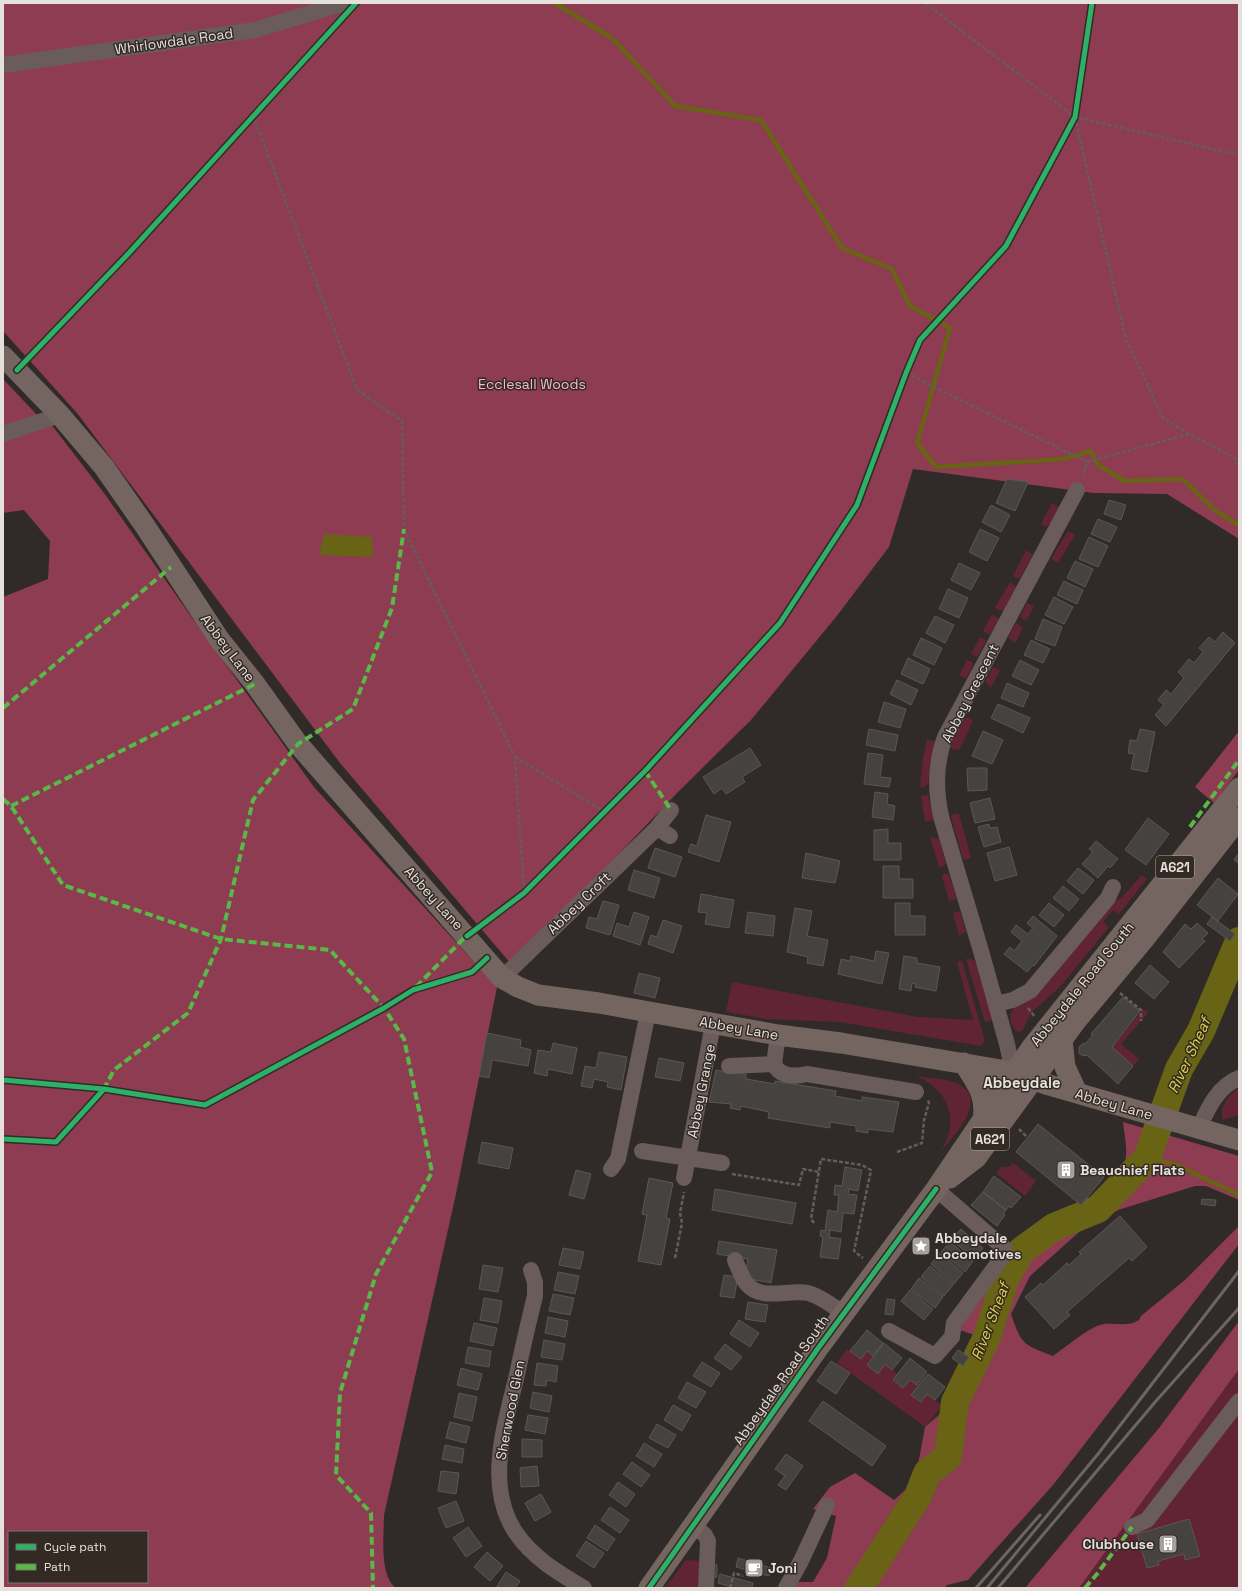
<svg xmlns="http://www.w3.org/2000/svg" width="1242" height="1591" font-family="'Space Grotesk',sans-serif">
  <style>
    .green { fill: #612435 }
    .forest { fill: #8d3c52; fill-rule: evenodd }
    .water { fill: #696316 }
    .lines { fill: none; stroke-linecap: round; stroke-linejoin: round }
    .stream { stroke: #696316; stroke-width: 4.5 }
    .river { stroke: #696316; stroke-width: 28 }
    .building { fill: #45423f; stroke: #5a5754 }
    .path { stroke: #665c5a; stroke-width: 2.5; stroke-dasharray: 4 2; stroke-linecap: butt }
    .minor { stroke: #695c5a; stroke-width: 16 }
    .major { stroke: #756561; stroke-width: 21 }
    .rail { stroke: #6d6563; stroke-width: 3 }
    .quiet { stroke: #58b947; stroke-width: 4; stroke-dasharray: 8 4; stroke-linecap: butt }
    .cycleway-casing { stroke: #332a24; stroke-width: 8 }
    .cycleway { stroke: #2db169; stroke-width: 5 }
    .labels { text-anchor: middle; dominant-baseline: central; stroke-width: 3; stroke-linejoin: round; paint-order: stroke }
    .shield { fill: #332a24; stroke: #b0a9a5; stroke-width: 1 }
    .shield-label { font-size: 13px; font-weight: bold; fill: #e6e0dc }
    .street-label { font-size: 14px; fill: #e6e0dc; stroke: #332a24 }
    .park-label { font-size: 14px; fill: #f2bdc7; stroke: #332a24 }
    .poi-label { font-size: 14px; font-weight: bold; fill: #e6e0dc; stroke: #332a24; text-anchor: start }
    .water-label { font-size: 15px; font-style: italic; fill: #ded246; stroke: #332a24 }
    .neighbourhood-label { font-size: 15px; font-weight: bold; fill: #e6e0dc; stroke: #332a24 }
  </style>
  <rect width="100%" height="100%" fill="#302b28"/>
  <path class="green" d="M1052 503 1059 507 1051 523 1046 527 1041 524Z
    M1068 531 1075 535 1058 563 1051 559Z
    M1026 550 1033 555 1019 579 1013 576Z
    M1010 582 1016 587 1004 610 1001 611 995 608Z
    M1027 603 1034 606 1026 621 1020 617Z
    M992 614 999 619 990 634H988L983 631Z
    M1016 623 1023 627 1015 643 1008 638Z
    M980 637 986 641 977 657 971 654Z
    M967 660 973 663V665L967 677 965 678 959 675Z
    M993 667 1000 671 991 687 985 682Z
    M967 717 973 721 959 750 951 749 953 738 965 718Z
    M927 739 935 742 930 765 928 784 924 787H920L923 758Z
    M928 795 934 820 925 822 921 796Z
    M959 813 971 858 965 860 963 858 951 817 952 815Z
    M930 837 939 839 946 863 944 866 939 867Z
    M945 873 949 875 957 899 949 901 942 876Z
    M1142 875 1147 879 1119 914 1113 910 1103 922 1109 927 1060 987 1031 1013 1022 1031 1018 1032C1011 1028 1008 1016 1013 1009L1025 1002 1114 901 1121 898Z
    M960 911 966 932 959 935 953 913Z
    M966 959H970L975 961 993 1020 985 1022Z
    M962 961 985 1041 981 1046 840 1022 767 1019 726 1012 732 982 918 1017 973 1020 957 962Z
    M1143 1009 1148 1013 1121 1044 1139 1059 1133 1066 1112 1047Z
    M915 1076C928 1078 946 1078 958 1084 991 1100 951 1138 939 1154 961 1123 950 1089 915 1076Z
    M1239 1088V1115L1223 1120C1218 1108 1229 1094 1239 1088Z
    M1013 1163 1036 1181 1025 1196 996 1173 1001 1167H1009Z
    M847 1349 861 1359 867 1351 874 1356 867 1365 878 1374 885 1364 897 1374 893 1380 903 1388 910 1380 918 1386 911 1395 921 1402 927 1394 942 1406 925 1427 837 1363Z
    M1239 1369V1588H1079Z
    M686 1560 699 1561V1588H665Z"/>
  <path class="forest" d="M3 3H1239V539L1167 494 1094 493 913 469 889 547 836 617 751 720 678 792 512 965 340 763 77 413 3 331Z
    M3 379 40 418 3 430Z
    M51 424 104 493 195 622 314 787 497 987 456 1194 384 1515C384 1535 379 1576 396 1588H3V597L48 579 50 541 24 510 3 513V440ZM9 1532H147V1582H9Z
    M1239 731V770L1214 803 1195 787Z
    M1123 1122 1239 1156V1200L1206 1186H1195L1118 1210 1105 1218 1086 1204C1101 1193 1124 1176 1126 1156 1127 1145 1124 1133 1123 1122Z
    M1078 1213 1088 1224 1030 1276 1011 1314C1022 1346 1023 1344 1053 1356 1066 1347 1083 1332 1097 1326 1111 1320 1125 1329 1139 1320L1141 1316 1185 1280 1239 1226V1244L1053 1485 968 1580 947 1585 944 1588H795L798 1582H813L827 1558 836 1516 813 1509 830 1487 855 1473 894 1500 911 1485 918 1465 925 1427 940 1414 972 1358 974 1335 960 1330 966 1317 1026 1236 1059 1216Z
    M1239 1321V1369L1079 1588H1025L1159 1428Z"/>
  <path class="water" d="M324 534 372 537 373 557 319 555Z"/>
  <g class="lines">
    <path class="stream" d="M555 3 613 39 675 106 761 120 842 248 892 269 910 306 950 328 917 443 936 467 1064 459 1091 451 1099 466 1125 481 1182 479 1216 511 1239 525
      M1147 1158 1177 1165 1239 1195"/>
    <path class="river" d="M859 1588 918 1496 927 1473 948 1457 955 1402 987 1337 1005 1280 1021 1251 1054 1227 1098 1209 1147 1158 1179 1069 1201 1031 1239 941"/>
  </g>
  <path class="building" d="M1007 479 1028 482 1015 511 996 503Z
    M1109 500 1126 505 1121 520 1104 514Z
    M991 505 1010 515 1001 532 982 522Z
    M1098 519 1117 527 1110 542 1091 534Z
    M980 529 999 538 987 561 969 552Z
    M1089 537 1108 546 1098 567 1079 559Z
    M1075 561 1093 569 1085 587 1067 578Z
    M959 563 980 573 971 590 951 580Z
    M1064 581 1083 590 1077 604 1057 595Z
    M948 589 968 598 959 618 939 609Z
    M1054 597 1073 607 1064 624 1045 615Z
    M935 616 954 625 945 643 926 633Z
    M1043 619 1062 627 1055 646 1035 639Z
    M1223 632 1235 643 1166 726 1155 715 1164 705 1158 700 1166 690 1171 694 1184 678 1178 672 1189 659 1194 663 1203 652 1199 648 1209 637 1215 642Z
    M921 638 942 648 934 665 913 655Z
    M1031 640 1050 649 1043 663 1024 655Z
    M908 658 930 669 923 684 901 674Z
    M1020 660 1039 670 1031 685 1012 676Z
    M897 680 918 690 911 705 890 694Z
    M1007 683 1029 693 1023 707 1001 698Z
    M884 702 906 709 900 728 878 722Z
    M998 704 1030 718 1023 733 991 718Z
    M869 729 898 735 895 751 866 745Z
    M1140 729 1155 732 1147 772 1131 769 1134 754 1128 753 1130 740 1137 741Z
    M983 731 1003 740 992 764 972 756Z
    M750 748 761 765 742 777 745 782 726 794 722 788 714 794 703 777Z
    M868 753 883 755 880 777 891 778 889 787 864 784Z
    M967 768H987V790L968 791Z
    M875 792 888 794 887 804 895 806 893 820 872 817Z
    M990 798 995 819 975 823 970 803Z
    M706 815 731 822 719 862 688 852 691 844 697 846Z
    M1148 818 1169 834 1146 865 1125 850Z
    M989 824 990 828 997 827 1001 842 984 847 978 827Z
    M888 829V843H901V860H874V830Z
    M1096 841 1118 859 1110 868 1108 866 1098 878 1082 864 1093 852 1089 849Z
    M1009 847 1017 875 995 881 987 853Z
    M655 848 682 857 675 877 648 868Z
    M806 853 840 861 835 883 802 878Z
    M1239 853V864L1234 860Z
    M883 866H899V879H913V898H883Z
    M1078 868 1094 880 1083 894 1067 881Z
    M634 870 660 878 654 898 628 890Z
    M1218 878 1238 894 1218 921 1197 905Z
    M1063 886 1079 899 1069 911 1053 898Z
    M701 894 734 900 729 928 705 924 707 913 698 912Z
    M603 901 619 905 610 935 586 928 589 917 597 919Z
    M895 903H910V916H925V935H895Z
    M1049 903 1064 915 1054 927 1039 915Z
    M795 908 812 911 807 936 828 940 823 966 807 963 808 957 787 952Z
    M634 912 649 917 640 945 613 936 617 923 629 927Z
    M748 912 775 916 773 936 745 933Z
    M1033 916 1057 936 1034 966 1033 965 1027 972 1004 954 1010 947 1014 951 1022 941 1011 932 1016 925 1028 934 1033 928 1027 923Z
    M1212 917 1235 934 1230 941 1207 924Z
    M663 920 682 926 673 953 648 944 651 935 657 937Z
    M1197 923 1208 933 1202 939 1205 941 1179 968 1163 952 1185 924 1191 929Z
    M876 951 889 953 882 984 838 974 841 959 850 961 851 956 874 961Z
    M904 956 917 958V963L940 967 936 991 915 987 916 984 912 983 911 991 899 989Z
    M1150 965 1169 982 1154 999 1135 983Z
    M639 973 660 978 655 998 634 993Z
    M1123 997 1140 1011 1112 1047 1133 1066 1118 1084 1087 1055 1083 1056 1079 1053V1047L1082 1044 1086 1043 1093 1035 1091 1034Z
    M487 1033 521 1040 520 1047 531 1050 528 1066 492 1060 489 1078 479 1076Z
    M553 1043 577 1048 572 1074 548 1069 547 1076 534 1073 538 1050 551 1052Z
    M599 1052 627 1057 621 1090 607 1087 608 1082 594 1079 592 1088 581 1086 585 1066 596 1068Z
    M659 1058 684 1063 680 1081 655 1077Z
    M716 1070 746 1074V1079L775 1084V1081L836 1091 835 1096 862 1101V1097L899 1102 893 1132 868 1129V1133L856 1131V1126L830 1122V1128L768 1118 769 1112 741 1106 740 1110 730 1108 731 1104 709 1102Z
    M1038 1124 1104 1177 1081 1205 1016 1152Z
    M482 1142 513 1148 509 1169 478 1163Z
    M845 1167 862 1170 858 1191 849 1189 848 1194 857 1195 854 1214 843 1213 841 1232 830 1230 829 1237 841 1239 838 1259 820 1257 823 1237 820 1236 821 1230 825 1231 828 1210 837 1212 839 1195H834L835 1185 842 1186Z
    M576 1170 591 1174 584 1199 569 1195Z
    M994 1176 1021 1197 1011 1208 1009 1206 1006 1210 983 1192Z
    M649 1178 673 1183 666 1218 670 1219 661 1265 638 1261 647 1215 642 1214Z
    M715 1189 796 1203 792 1224 712 1210Z
    M983 1192 1006 1210 1003 1214 1005 1215 997 1226 971 1205Z
    M1202 1199 1216 1200 1215 1206 1201 1204Z
    M1120 1216 1147 1247 1132 1261 1129 1258 1067 1312 1070 1315 1054 1329 1025 1297 1041 1283 1043 1285 1067 1263 1069 1265 1081 1254 1079 1252Z
    M961 1229 983 1248 974 1258 951 1240Z
    M719 1241 777 1250 771 1283 745 1278 748 1259 717 1254Z
    M950 1242 973 1261 965 1272 941 1252Z
    M563 1248 584 1252 580 1269 559 1265Z
    M940 1253 963 1273 954 1284 931 1264Z
    M483 1265 503 1268 498 1292 479 1289Z
    M930 1266 953 1285 944 1296 921 1277Z
    M558 1272 579 1276 575 1294 554 1290Z
    M724 1275 738 1277 734 1298 720 1296Z
    M919 1278 943 1297 935 1308 911 1289Z
    M910 1290 933 1309 924 1320 901 1301Z
    M553 1294 574 1298 570 1315 549 1311Z
    M484 1298 502 1301 498 1323 480 1320Z
    M887 1299 895 1300 893 1315 885 1314Z
    M748 1302 768 1305 765 1322 745 1319Z
    M548 1317 568 1321 565 1337 545 1333Z
    M739 1320 759 1333 750 1347 730 1334Z
    M474 1323 497 1328 493 1346 470 1341Z
    M867 1330 883 1343 873 1356 867 1351 861 1359 850 1351Z
    M544 1340 565 1344 562 1360 541 1357Z
    M884 1343 902 1358 892 1370 885 1364 878 1374 867 1365Z
    M725 1344 742 1357 731 1370 714 1358Z
    M468 1347 491 1351 489 1367 465 1363Z
    M958 1350 969 1357 963 1366 952 1358Z
    M910 1358 927 1372 917 1385 910 1380 903 1388 893 1380Z
    M831 1361 850 1373 836 1394 817 1381Z
    M702 1362 720 1373 711 1387 693 1376Z
    M537 1363 558 1366 556 1382 547 1380 546 1386 534 1385Z
    M461 1368 482 1374 478 1390 457 1385Z
    M928 1374 945 1387 935 1400 927 1394 921 1402 911 1395Z
    M687 1382 706 1392 696 1408 678 1398Z
    M533 1392 552 1396 549 1412 530 1408Z
    M459 1393 477 1397 472 1421 454 1417Z
    M823 1401 886 1446 872 1466 809 1421Z
    M673 1405 691 1415 682 1431 664 1420Z
    M528 1415 548 1418 545 1434 525 1430Z
    M450 1422 470 1427 466 1443 446 1438Z
    M657 1424 676 1435 668 1448 649 1438Z
    M522 1439 542 1440V1457H522Z
    M644 1443 662 1454 654 1467 636 1456Z
    M445 1445 464 1449 462 1463 442 1459Z
    M786 1454 803 1466 786 1490 778 1485 785 1476 775 1469Z
    M632 1462 650 1475 641 1487 623 1474Z
    M537 1466 539 1486 521 1487 520 1468Z
    M441 1471 459 1473 456 1494 438 1491Z
    M618 1482 635 1494 626 1507 609 1495Z
    M541 1494 551 1512 535 1521 525 1503Z
    M456 1501 464 1521 446 1528 438 1508Z
    M610 1507 629 1520 620 1533 601 1520Z
    M1189 1519 1200 1556 1185 1560 1184 1554 1158 1561 1159 1565 1147 1568 1137 1534Z
    M595 1525 615 1539 607 1551 587 1538Z
    M468 1527 482 1546 466 1557 453 1538Z
    M586 1541 604 1553 594 1568 576 1556Z
    M487 1552 503 1566 490 1581 474 1567Z
    M738 1558 771 1568 769 1576 736 1567Z
    M711 1565H717V1577L712 1578Z
    M506 1572 520 1581 515 1588H496Z
    M720 1574 753 1583 752 1588H735L718 1583Z"/>
  <g class="lines">
    <path class="path" d="M925 3 1075 117 1239 155
      M253 115 357 390 402 421 404 529 515 757 524 893
      M1075 117 1126 339 1163 418 1189 434
      M906 373 1087 462 1082 477
      M1087 462 1189 434 1233 457 1239 464
      M515 757 605 812
      M1120 993 1141 1010V1021
      M1028 1008 1035 1017
      M1019 1129 1027 1137
      M897 1152 922 1143 924 1120 929 1103 928 1100
      M732 1174 799 1185 803 1169 819 1172
      M814 1223 811 1219 821 1159 862 1165 871 1170 854 1251 863 1258
      M675 1258 682 1223 680 1213 684 1192
      M730 1588 734 1573 743 1576"/>
    <path class="minor" d="M3 65 255 30 343 3
      M3 434 60 415
      M657 828 670 836
      M502 978 657 828 671 810
      M996 1004 1013 1000 1030 991 1108 898 1113 887
      M778 1035 774 1064C780 1077 794 1077 807 1074L916 1092
      M729 1066 774 1064
      M1013 1072 1007 1044 981 951 942 820C935 792 935 764 945 737L1077 490
      M1199 1128C1208 1108 1218 1086 1239 1078
      M642 1151 722 1163
      M611 1169 618 1159 648 1012
      M684 1178 713 1024
      M735 1260C738 1267 741 1276 746 1283 761 1302 788 1289 808 1293 821 1296 832 1306 843 1313
      M531 1270 535 1282V1296C528 1324 522 1351 516 1379 504 1427 485 1488 516 1533 533 1558 559 1573 584 1588
      M889 1331 935 1356 952 1337 954 1323 1004 1255V1248L936 1189
      M694 1526 705 1535 708 1541 706 1588
      M1132 1527 1147 1520 1239 1401
      M786 1588 801 1561 827 1505"/>
    <path class="major" d="M3 356 60 415 104 467 145 526 219 639 255 684 298 744 502 978 518 987 538 995 599 1003 778 1035 841 1043 1013 1072 1049 1085 1239 1140
      M1062 1039 1065 1067 1077 1093
      M964 1063C977 1084 987 1095 983 1121
      M950 1178 976 1158 1075 1022 1145 938 1239 818
      M649 1588 819 1347 936 1189 1032 1047 1239 788"/>
    <path class="rail" d="M976 1588 1040 1515
      M987 1588 1098 1454 1239 1271
      M998 1588 1156 1401 1239 1308"/>
    <path class="quiet" d="M3 708 171 567
      M645 771 671 810
      M3 799 11 806 63 885 221 939 330 950 384 1008 404 1039 432 1172 376 1274 340 1393 336 1475 371 1513 373 1588
      M11 806 255 684
      M1190 827 1239 760
      M416 987 468 934
      M103 1089H104L114 1070 188 1013 221 939 253 800 298 744 353 709 392 608 404 529
      M1085 1588 1097 1574 1132 1527"/>
    <g class="cycleway-casing">
      <path id="cycleway" d="M17 370 129 253 356 3
        M467 936 524 893 645 771 780 623 857 505 906 373 920 340 1006 246 1075 117 1092 3
        M3 1080 104 1089
        M3 1139 56 1142 104 1089 205 1105 384 1008 413 990 472 972 487 958
        M649 1588 819 1347 936 1189"/>
    </g>
    <use href="#cycleway" class="cycleway"/>
  </g>
  <defs>
    <g id="building-square" transform="scale(1)"><rect x="-9" y="-9" width="18" height="18" rx="4" fill="#a6a19d" stroke="#332a24"/><path d="M-4-6H4V6H1V3H-1V6H-4ZM-2.5-4.3h1.7v1.8h-1.7ZM.8-4.3h1.7v1.8H.8ZM-2.5-1h1.7V.8h-1.7ZM.8-1h1.7V.8H.8Z" fill="#fff"/></g>
    <g id="sight-square" transform="scale(1)"><rect x="-9" y="-9" width="18" height="18" rx="4" fill="#a6a19d" stroke="#332a24"/><path d="M0-6L1.8-2.2L6-1.7L2.9 1.2L3.7 5.4L0 3.3L-3.7 5.4L-2.9 1.2L-6-1.7L-1.8-2.2Z" fill="#fff"/></g>
    <g id="cafe-square" transform="scale(1)"><rect x="-9" y="-9" width="18" height="18" rx="4" fill="#a6a19d" stroke="#332a24"/><path d="M-5.5-4.5H6V0H3Q3 3.5 0 3.5H-2.5Q-5.5 3.5-5.5 0ZM3-3.2v2h1.7v-2ZM-6 4.5H4V6H-6Z" fill="#fff"/></g>
  </defs>
  <g fill-rule="evenodd">
    <use href="#building-square" x="1066" y="1170"/>
    <use href="#sight-square" x="921" y="1246"/>
    <use href="#building-square" x="1168" y="1544"/>
    <use href="#cafe-square" x="754" y="1568"/>
  </g>
  <g class="labels">
    <g class="shield">
      <rect x="1156" y="856" width="38" height="22" rx="3"/>
      <rect x="971" y="1128" width="38" height="22" rx="3"/>
    </g>
    <g class="shield-label">
      <text x="1175" y="867">A621</text>
      <text x="990" y="1139">A621</text>
    </g>
    <g class="street-label">
      <text transform="translate(174 41) rotate(-8)">Whirlowdale Road</text>
      <text transform="translate(228 648) rotate(53)">Abbey Lane</text>
      <text transform="translate(970 693) rotate(-63)">Abbey Crescent</text>
      <text transform="translate(434 898) rotate(48)">Abbey Lane</text>
      <text transform="translate(579 903) rotate(-44)">Abbey Croft</text>
      <text transform="translate(1082 984) rotate(-51)">Abbeydale Road South</text>
      <text transform="translate(739 1028) rotate(10)">Abbey Lane</text>
      <text transform="translate(701 1091) rotate(-79)">Abbey Grange</text>
      <text transform="translate(1114 1104) rotate(16)">Abbey Lane</text>
      <text transform="translate(781 1380) rotate(-55)">Abbeydale Road South</text>
      <text transform="translate(510 1410) rotate(-79)">Sherwood Glen</text>
    </g>
    <g class="park-label">
      <text x="532" y="384">Ecclesall Woods</text>
    </g>
    <g class="poi-label">
      <text x="1080" y="1170">Beauchief Flats</text>
      <text x="935" y="1238">Abbeydale<tspan x="935" dy="16">Locomotives</tspan></text>
      <text x="1154" y="1544" text-anchor="end">Clubhouse</text>
      <text x="768" y="1568">Joni</text>
    </g>
    <g class="water-label">
      <text transform="translate(1189 1055) rotate(-65)">River Sheaf</text>
      <text transform="translate(990 1321) rotate(-69)">River Sheaf</text>
    </g>
    <g class="neighbourhood-label">
      <text x="1022" y="1082">Abbeydale</text>
    </g>
  </g>
  <rect width="1242" height="1591" fill="none" stroke="#e6e0dc" stroke-width="8"/>
  <rect x="8" y="1531" width="140" height="52" fill="#332a24" stroke="#7b736e"/>
  <rect x="16" y="1544" width="20" height="6" fill="#2db169" stroke="#7b736e"/>
  <text x="44" y="1551" font-size="12" fill="#e6e0dc">Cycle path</text>
  <rect x="16" y="1564" width="20" height="6" fill="#58b947" stroke="#7b736e"/>
  <text x="44" y="1571" font-size="12" fill="#e6e0dc">Path</text>
</svg>
